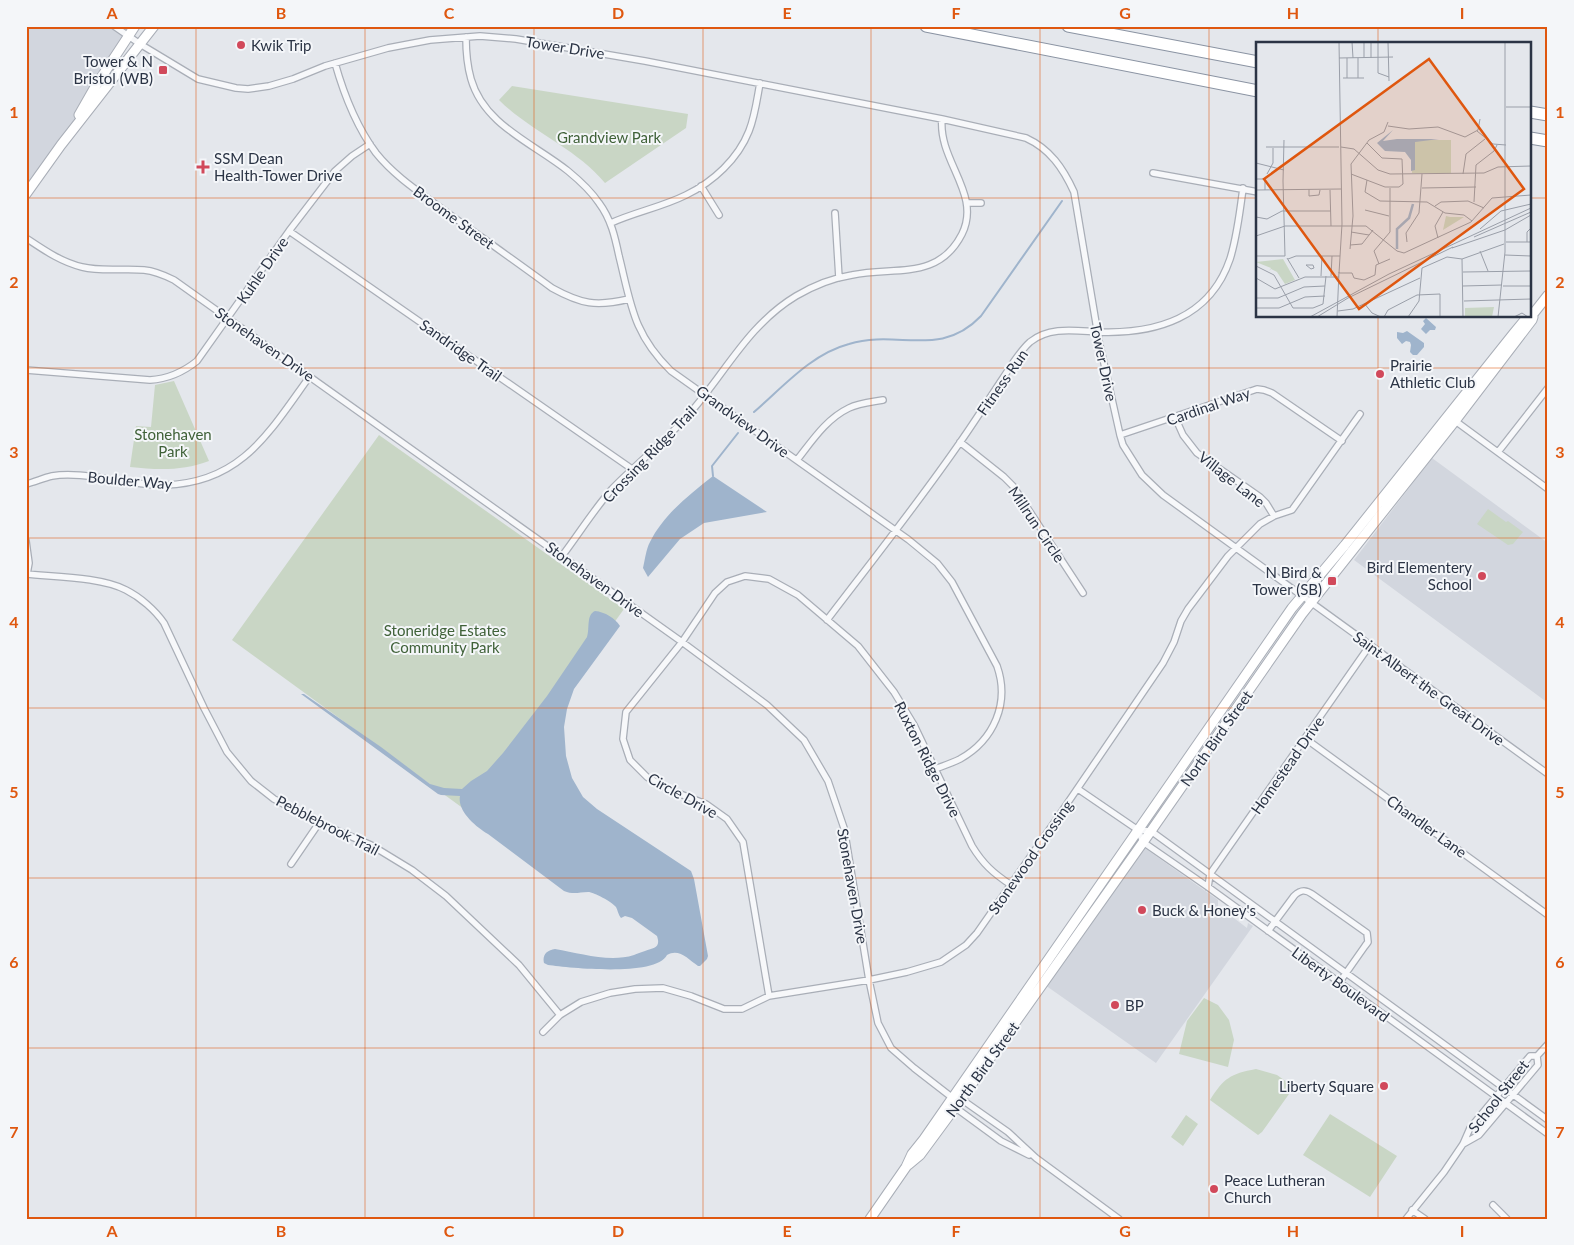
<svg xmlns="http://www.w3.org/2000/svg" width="1574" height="1245" font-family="Lato,sans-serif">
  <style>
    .built { fill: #d2d6de }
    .green { fill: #c9d6c5 }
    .water { fill: #9fb4cc }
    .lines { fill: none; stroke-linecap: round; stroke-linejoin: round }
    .stream { stroke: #9fb4cc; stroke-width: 2 }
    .street-casing { stroke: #a9aeb7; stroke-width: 8 }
    .secondary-casing { stroke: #a9aeb7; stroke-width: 11 }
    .highway-casing { stroke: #8b94a3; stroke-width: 13 }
    .street { stroke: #f7f8fa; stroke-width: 5.5 }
    .secondary { stroke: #fff; stroke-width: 9 }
    .highway { stroke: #fff; stroke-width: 11 }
    .grid { fill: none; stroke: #df570f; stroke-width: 1; stroke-opacity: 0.55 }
    .poi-dot { fill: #d1495b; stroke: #f4f6f9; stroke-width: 2 }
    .labels { text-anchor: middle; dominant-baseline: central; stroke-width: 4; stroke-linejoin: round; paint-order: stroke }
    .poi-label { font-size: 15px; fill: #2b3445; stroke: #f4f6f9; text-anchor: start }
    .street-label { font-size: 15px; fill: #2b3445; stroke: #f4f6f9 }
    .park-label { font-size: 15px; fill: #3f6138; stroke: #f4f6f9 }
    .inset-river { fill: none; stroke: #9fb4cc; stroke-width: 2.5 }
    .inset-road { fill: none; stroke: #9a9fa9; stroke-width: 1 }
    .view { fill: #df570f; fill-opacity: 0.15; stroke: #df570f; stroke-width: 2.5 }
    .inset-edge { fill: none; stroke: #2b3445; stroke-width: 2.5 }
    .neatline { fill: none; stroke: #df570f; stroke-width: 2 }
    .grid-label { font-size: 16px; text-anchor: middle; font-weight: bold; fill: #df570f }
  </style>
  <rect width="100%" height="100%" fill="#e4e7ec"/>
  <path class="built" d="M26 26H115L128 36 61 145 26 193Z
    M1432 458 1548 543V703L1354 560Z
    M1142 849H1146L1218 900V906L1247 928 1248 923 1253 926 1156 1063 1045 985Z"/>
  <path class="green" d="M512 86 688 114 686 128 605 183C576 148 531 132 499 100Z
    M174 381 209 461C183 471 158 470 130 467L136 426 151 427 155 385Z
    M379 435 624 609 516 758 578 892 232 640Z
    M1488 509 1506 522 1508 521 1523 532 1513 544 1508 545 1477 524Z
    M1204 998 1218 1005 1229 1020 1234 1040 1228 1067 1179 1054 1187 1021Z
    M1256 1069 1277 1075 1294 1087 1262 1132 1258 1135 1210 1100C1224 1078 1230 1074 1256 1069Z
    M1330 1114 1397 1156 1370 1197 1303 1155Z
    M1186 1115 1198 1124 1183 1146 1171 1137Z"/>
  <path class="water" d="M1426 318 1436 327 1435 330H1430L1426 334 1421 329 1425 324 1423 321Z
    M1407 331 1424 343V347L1417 355H1413L1410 352 1411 345 1410 342 1406 341 1402 344 1397 338V332L1403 333Z
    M713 476 767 512 704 523 680 539 648 577 643 568C645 560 646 549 650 542 664 514 689 495 713 476Z
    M595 611C605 612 615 618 620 626L574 689 567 709 564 727 566 756 572 778 583 797 597 809 691 871 694 879 708 956 707 959 700 966H698C688 959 679 948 667 955 656 977 571 968 548 965L544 963C542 955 547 950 555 949 580 953 609 963 634 955 637 954 641 952 645 951 654 948 661 948 657 936L632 918 625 916 621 918C618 914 618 911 616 907 612 902 594 892 588 892 579 892 574 895 564 891L488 834C476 827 457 811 460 796L441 795 438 794 301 694H304L381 747 430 784 444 788 462 789 471 781 487 771 503 753 547 696 587 637C590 628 586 615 595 611Z"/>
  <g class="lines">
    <path class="stream" d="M754 412C783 387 811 354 849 344 898 329 940 359 981 316L1062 201
      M713 476 712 466 738 433"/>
    <g class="street-casing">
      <path id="street" d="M114 26 140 44 198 79 236 88 248 89 269 86 293 79 325 66 388 48 430 40 480 36 516 39 645 61 942 119 1026 138C1050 149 1063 168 1074 192L1099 341 1120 435 1123 445 1142 475 1163 495 1548 774
        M466 37C466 51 467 65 471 79 484 125 533 143 568 171 579 180 591 191 599 203 611 219 615 237 619 256 631 304 633 334 671 371L909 540 937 563 952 582 997 666C1010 703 994 740 960 759 952 763 943 766 935 769
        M335 63C344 95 356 126 376 153 396 178 424 195 449 214 484 239 518 263 552 288 581 304 596 307 629 299
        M1153 173 1258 192
        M701 186 719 215
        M968 203H981
        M835 213 839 278
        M611 223C635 212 662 207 686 195 713 182 738 159 749 131 755 116 757 99 760 83
        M289 231 632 469
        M26 238C44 250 61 262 82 267 102 272 124 268 144 270 155 271 164 275 174 280L682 642 767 705 804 740 828 781 844 828 869 980 878 1023 891 1048 914 1068 954 1099
        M26 370 150 380C168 379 182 373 197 361L289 231 335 171 352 156 370 144
        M1175 417 1183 435 1197 453 1260 497 1266 503 1274 516
        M1454 420 1548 489
        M1120 435 1257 389 1264 390 1272 393 1342 441
        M960 442 1004 477 1013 486 1083 593
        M1498 452 1548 388
        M797 460C812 441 826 419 849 408 859 403 872 402 883 400
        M26 484C35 482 43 478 52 476 76 472 103 479 127 482 140 483 153 486 165 485 242 483 270 431 310 376
        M26 541 29 563 27 574
        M562 556C578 535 595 508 612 489 637 463 666 441 690 413 726 372 748 325 796 296 813 286 833 278 852 275 895 266 938 281 962 234 982 194 938 161 942 119
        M26 574C55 577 101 577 126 590 140 597 155 610 164 623L204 708 227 752 251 781 274 799 319 823 371 845 412 870 446 896 519 965 560 1015
        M827 620C872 561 919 502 961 441 975 421 989 399 1003 378 1011 366 1019 352 1030 342 1050 326 1076 331 1099 332 1156 334 1210 318 1230 259 1237 237 1240 211 1243 188
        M1306 739 1548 915
        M1078 789 1138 830
        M291 864 319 823
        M1208 887 1210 874 1370 645
        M1268 931 1294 896C1300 890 1305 889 1312 894L1367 933 1368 942 1365 946 1339 983
        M769 996 743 842 727 819 706 804 670 790 647 777 630 760 623 739 626 712 682 642 715 593 727 582 745 576 769 579 798 595 858 646 894 692 914 725 972 846C983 864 993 873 1011 885
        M543 1032 560 1015 581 1002 610 993 635 989 663 988 691 996 724 1009H742L769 996 869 980 907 972 941 962 966 945 977 933 1058 817 1163 663 1174 642 1181 621 1188 609 1228 556 1260 524 1274 516 1292 510 1360 414
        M961 1099 1008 1132 1036 1158 1119 1219
        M954 1108 960 1111 1001 1141 1029 1155
        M1548 1120 1151 831 1138 830 1143 842 1208 887 1548 1134
        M1463 1144 1479 1135 1538 1065 1537 1056 1548 1044
        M1493 1205 1507 1219
        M1412 1210 1425 1219
        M1406 1219 1444 1172 1463 1144 1470 1128 1530 1056H1537"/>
    </g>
    <g class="secondary-casing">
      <path id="secondary" d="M79 115 95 87 135 26
        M26 194 61 145 154 26
        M908 1165 920 1155 959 1102 1151 831 1302 614 1455 421 1532 320 1533 317
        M870 1219 906 1167 912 1154 924 1139 1292 608 1345 545 1514 333 1524 321 1533 314 1548 295"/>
    </g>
    <g class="highway-casing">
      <path id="highway" d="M926 26 1258 91
        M1068 26 1258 62
        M1530 112 1548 115
        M1530 138 1548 141"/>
    </g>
    <use href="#street" class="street"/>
    <use href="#secondary" class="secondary"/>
    <use href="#highway" class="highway"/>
  </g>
  <path class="grid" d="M196 26V1219M365 26V1219M534 26V1219M703 26V1219M871 26V1219M1040 26V1219M1209 26V1219M1378 26V44M26 198H1258M1530 198H1548M1378 316V1219M26 368H1548M26 538H1548M26 708H1548M26 878H1548M26 1048H1548"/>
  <g class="poi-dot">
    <circle cx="241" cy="45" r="5"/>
    <rect x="158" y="65" width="10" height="10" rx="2.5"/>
    <path d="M200.5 159.5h5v5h5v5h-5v5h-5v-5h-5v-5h5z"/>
    <circle cx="1380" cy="374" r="5"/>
    <circle cx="1482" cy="576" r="5"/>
    <rect x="1327" y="576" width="10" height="10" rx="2.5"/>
    <circle cx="1142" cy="910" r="5"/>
    <circle cx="1115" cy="1005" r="5"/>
    <circle cx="1384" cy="1086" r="5"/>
    <circle cx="1214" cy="1189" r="5"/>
  </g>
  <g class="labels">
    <g class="poi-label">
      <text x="251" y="45">Kwik Trip</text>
      <text x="153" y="61" text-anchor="end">Tower &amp; N<tspan x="153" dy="17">Bristol (WB)</tspan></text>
      <text x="214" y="158">SSM Dean<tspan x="214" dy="17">Health-Tower Drive</tspan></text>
      <text x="1390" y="365">Prairie<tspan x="1390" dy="17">Athletic Club</tspan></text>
      <text x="1472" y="567" text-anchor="end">Bird Elementery<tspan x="1472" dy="17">School</tspan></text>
      <text x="1322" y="572" text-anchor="end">N Bird &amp;<tspan x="1322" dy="17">Tower (SB)</tspan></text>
      <text x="1152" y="910">Buck &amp; Honey's</text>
      <text x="1125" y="1005">BP</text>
      <text x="1374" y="1086" text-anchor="end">Liberty Square</text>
      <text x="1224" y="1180">Peace Lutheran<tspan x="1224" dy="17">Church</tspan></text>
    </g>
    <g class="street-label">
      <text transform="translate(565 47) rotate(9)">Tower Drive</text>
      <text transform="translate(454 217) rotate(36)">Broome Street</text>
      <text transform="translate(262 270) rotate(-55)">Kuhle Drive</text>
      <text transform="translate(265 344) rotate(35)">Stonehaven Drive</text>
      <text transform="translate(461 350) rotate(35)">Sandridge Trail</text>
      <text transform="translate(1104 362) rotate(78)">Tower Drive</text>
      <text transform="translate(1002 382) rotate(-55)">Fitness Run</text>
      <text transform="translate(1208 406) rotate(-19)">Cardinal Way</text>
      <text transform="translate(743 421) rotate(36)">Grandview Drive</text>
      <text transform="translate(649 454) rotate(-46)">Crossing Ridge Trail</text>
      <text transform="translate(1232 479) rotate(38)">Village Lane</text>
      <text transform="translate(130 480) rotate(5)">Boulder Way</text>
      <text transform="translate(1037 524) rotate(56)">Millrun Circle</text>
      <text transform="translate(595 579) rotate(36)">Stonehaven Drive</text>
      <text transform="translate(1429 688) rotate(36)">Saint Albert the Great Drive</text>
      <text transform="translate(1216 738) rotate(-55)">North Bird Street</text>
      <text transform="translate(928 759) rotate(63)">Ruxton Ridge Drive</text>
      <text transform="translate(1287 765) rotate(-55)">Homestead Drive</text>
      <text transform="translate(683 795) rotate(29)">Circle Drive</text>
      <text transform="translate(328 825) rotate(27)">Pebblebrook Trail</text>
      <text transform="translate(1427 826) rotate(36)">Chandler Lane</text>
      <text transform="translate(1030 857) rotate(-55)">Stonewood Crossing</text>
      <text transform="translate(853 886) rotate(80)">Stonehaven Drive</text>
      <text transform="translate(1341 984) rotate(36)">Liberty Boulevard</text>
      <text transform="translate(982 1069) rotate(-54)">North Bird Street</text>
      <text transform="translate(1498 1096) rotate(-52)">School Street</text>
    </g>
    <g class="park-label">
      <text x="609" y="137">Grandview Park</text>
      <text x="173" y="434">Stonehaven<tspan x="173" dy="17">Park</tspan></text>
      <text x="445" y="630">Stoneridge Estates<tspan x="445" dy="17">Community Park</tspan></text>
    </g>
  </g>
  <g transform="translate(1256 42)">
    <rect width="275" height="275" fill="#e4e7ec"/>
    <path d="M139 98H195V131H156V107ZM190 174 194 175H208L187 188ZM27 217 39 238 29 242 21 230 15 227 13 229 15 226 0 220ZM238 265 236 275H209V266Z" fill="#c9d6c5"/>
    <path d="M137 88 127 99 141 97H183L159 100V128L155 129V118L149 110 129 109 121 101Z" fill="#9fb4cc"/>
    <path class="inset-river" d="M141 207V187L153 176 157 162"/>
    <path class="inset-road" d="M83 0 86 182 83 231M96 0 97 16M108 0V16M122 0V31L133 35M132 0 133 39M83 16 137 15M102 16V36M115 16V0M87 36H108M91 36V16M250 65H275M132 84 153 87 182 85 209 95 222 88 224 77M221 89 237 102 250 103M10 105H83M85 105 98 107 122 128 134 132 228 131 242 125 275 124M0 121 28 128M11 132 17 121V106M95 132 129 145H143L147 142 146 117 126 116 111 101M207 132 210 112 229 97M0 137H9V148M111 138 109 150 124 159 171 160 189 171 208 173 216 179M27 139 29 214M27 139 28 98M166 146 220 145M53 147V154L63 153 64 148M0 148 85 147M74 148 75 184M218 160 220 123 238 109 241 103M179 164 185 160 212 159 228 166M249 167V0M109 168 133 174M0 175 11 177 26 169H75M224 187 245 169 275 162M95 190 113 193M0 194 29 184H110L141 209 148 211 215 180 236 156 275 153M218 195 275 170M182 196 179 184 187 170M151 200 150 191 163 171 166 132M250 200H275M271 200V190L275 186M94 203 106 202 117 188M196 206 249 188 275 173M94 207 97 174 95 122 113 98 128 90 132 80M224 209 232 229M249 213 275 214M0 214H29M31 216 43 236M32 217 40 214H84M206 217 207 275M123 222 118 209 134 190V146M50 223H57L58 226 55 227ZM0 224 18 233 37 266H57L67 262 70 234M207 230 275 229M83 231H96L98 236 108 238 119 233 120 223 134 217M65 234 66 214M75 234 76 214M0 236 19 247 49 235H83M207 244 246 243M247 244H275M0 256H22L48 245 69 244M208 259 275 257M108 261 116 271 125 275M0 266H23L49 255 69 254M82 269 97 267 164 236M54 275 133 232 275 166M61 275 92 256 197 205M81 275 83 230M128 275 132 268 161 253 184 252V275M152 275 163 259 166 226 191 215 206 217 248 202M242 275 249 210V167M258 275 266 271 272 275"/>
    <path class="view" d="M173 17 268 147 103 267 8 137Z"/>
    <rect width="275" height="275" class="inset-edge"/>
  </g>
  <rect width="1574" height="1245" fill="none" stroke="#f4f6f9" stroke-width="55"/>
  <rect x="28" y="28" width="1518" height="1190" class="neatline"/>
  <g class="grid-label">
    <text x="112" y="19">A</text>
    <text x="281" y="19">B</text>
    <text x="449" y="19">C</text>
    <text x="618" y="19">D</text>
    <text x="787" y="19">E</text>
    <text x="956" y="19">F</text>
    <text x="1125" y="19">G</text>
    <text x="1293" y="19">H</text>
    <text x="1462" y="19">I</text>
    <text x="14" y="118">1</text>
    <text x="1560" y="118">1</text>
    <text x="14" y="288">2</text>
    <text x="1560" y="288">2</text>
    <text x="14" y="458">3</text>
    <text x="1560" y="458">3</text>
    <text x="14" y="628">4</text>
    <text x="1560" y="628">4</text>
    <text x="14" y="798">5</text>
    <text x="1560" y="798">5</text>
    <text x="14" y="968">6</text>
    <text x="1560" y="968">6</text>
    <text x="14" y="1138">7</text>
    <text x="1560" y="1138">7</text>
    <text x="112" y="1237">A</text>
    <text x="281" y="1237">B</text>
    <text x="449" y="1237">C</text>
    <text x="618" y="1237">D</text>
    <text x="787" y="1237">E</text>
    <text x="956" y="1237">F</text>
    <text x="1125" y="1237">G</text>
    <text x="1293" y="1237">H</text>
    <text x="1462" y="1237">I</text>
  </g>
</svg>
